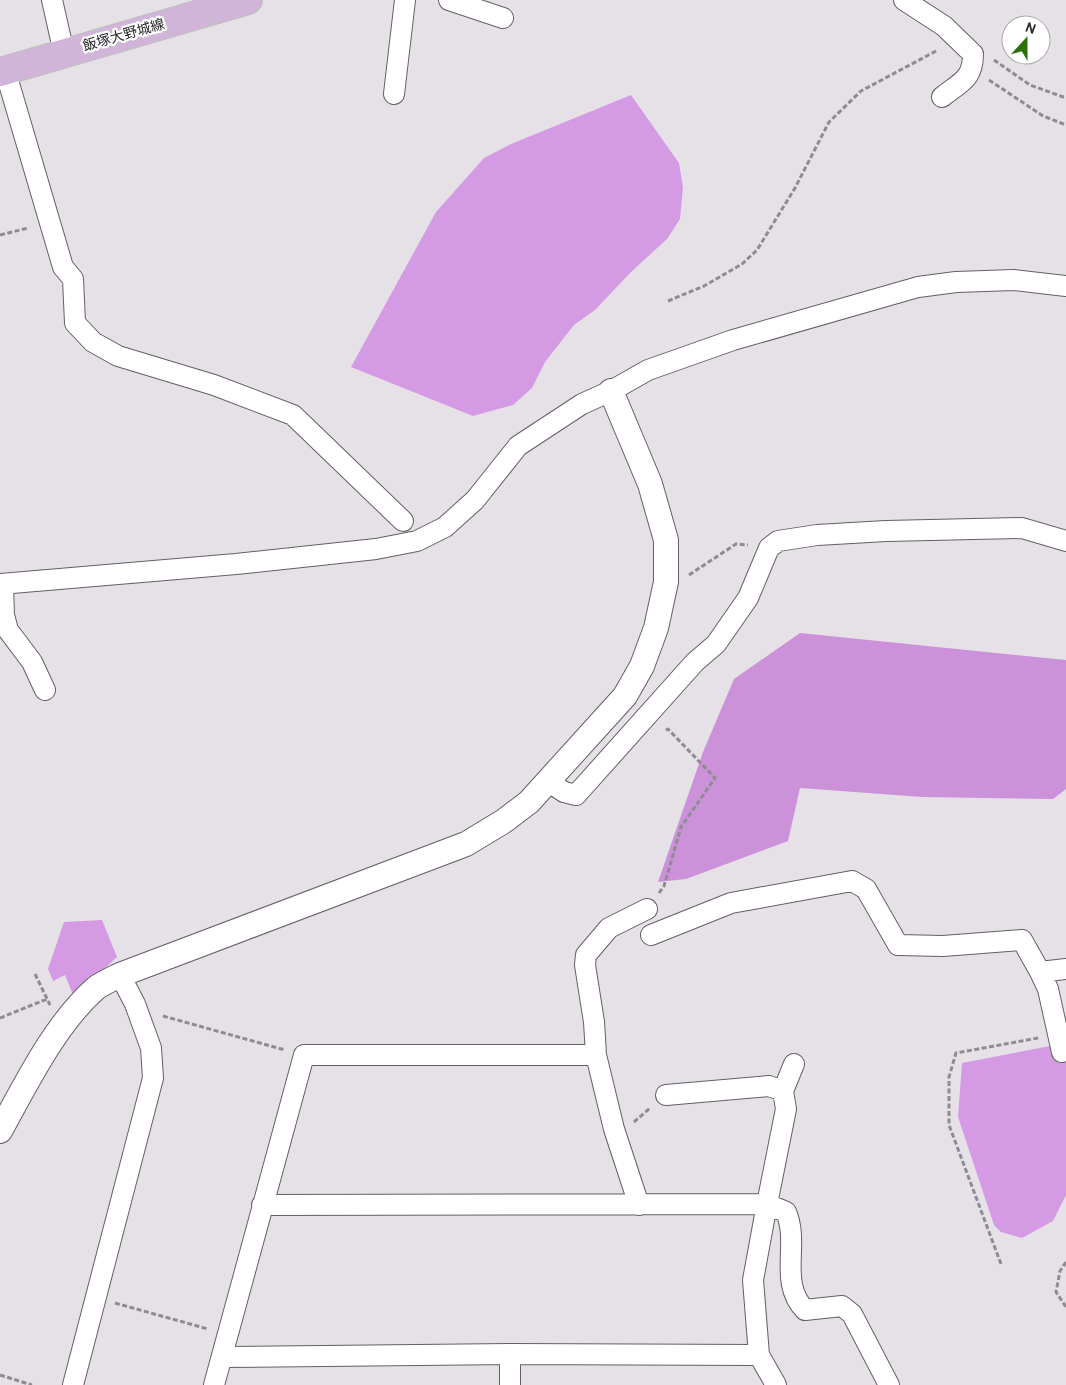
<svg xmlns="http://www.w3.org/2000/svg" width="1066" height="1385" font-family="Overpass,'Noto Sans JP',sans-serif">
  <style>
    .forest { fill: #cb92da }
    .water { fill: #d49be4 }
    .lines { fill: none; stroke-linecap: round; stroke-linejoin: round }
    .minor-casing { stroke: #635f64; stroke-width: 22 }
    .tertiary-casing { stroke: #635f64; stroke-width: 26 }
    .primary-casing { stroke: #bfbfc0; stroke-width: 30 }
    .path { stroke: #8f8b90; stroke-width: 3; stroke-dasharray: 5 2.5; stroke-linecap: butt }
    .minor { stroke: #fff; stroke-width: 20 }
    .tertiary { stroke: #fff; stroke-width: 24 }
    .primary { stroke: #d1b5d8; stroke-width: 28 }
    .labels { text-anchor: middle; dominant-baseline: central; stroke-width: 4.5; stroke-linejoin: round; paint-order: stroke }
    .street-label { font-size: 14px; fill: #2b292c; stroke: #fff }
  </style>
  <rect width="100%" height="100%" fill="#e6e1e7"/>
  <path class="forest" d="M800 633 1066 660V789L1053 799 922 797 800 788 788 841 686 879 658 882 703 752 734 679Z"/>
  <path class="water" d="M631 95 679 163 683 187 680 219 667 239 631 272 595 310 574 325 545 362 532 388 513 405 473 416 351 367 436 212 484 158 511 144Z
    M102 920 117 957 74 997 65 975 53 981 48 969 64 922Z
    M1066 1043V1195L1053 1221 1022 1238 1001 1232 994 1225 958 1117 962 1063Z"/>
  <g class="lines">
    <g class="minor-casing">
      <path id="minor" d="M52 0 64 53
        M449 0 503 18
        M904 0 944 26 973 54C973 79 961 82 942 97
        M5 70 63 267 73 279 75 323 93 342 118 356 214 385 293 415 403 521
        M394 94 405 0
        M0 584 236 564 376 549 417 541 445 527 475 500 518 446 582 404 611 391 648 370 733 340 918 287 956 282 1014 280 1066 286
        M3 584 4 615 8 630 32 662 45 690
        M549 782 564 792 576 795 695 662 716 644 748 598 769 548 778 541 817 535 886 531 1022 528 1066 541
        M651 935 731 903 852 881 866 889 898 945 943 946 1022 940 1040 972 1066 969
        M1040 972 1048 989 1062 1052
        M794 1064 783 1091 786 1109 767 1204 786 1212C800 1244 778 1282 805 1310L842 1306 852 1314 889 1385
        M666 1095 769 1086 783 1091
        M262 1205 767 1204 753 1280 759 1355 776 1385
        M639 1205 614 1129 596 1055 594 1022 585 965 586 955 609 928 647 909
        M222 1357 510 1354 759 1355
        M73 1385 153 1078 151 1048 135 1004 120 975
        M214 1385 304 1055H596
        M510 1385V1354"/>
    </g>
    <g class="tertiary-casing">
      <path id="tertiary" d="M0 1131C26 1084 55 1024 96 988 103 983 112 979 120 975L466 844 504 821 529 802 625 696 642 666 656 628 666 582V540L650 484 611 391"/>
    </g>
    <g class="primary-casing">
      <path id="primary" d="M0 72 248 0"/>
    </g>
    <path class="path" d="M994 60 1030 85 1066 98
      M989 80 1043 116 1066 125
      M0 235 28 228
      M668 301 704 286 742 264 757 250 795 188 829 122 861 91 938 50
      M689 575 736 544 748 545
      M659 893 664 886 681 827 715 778 668 729 665 731
      M35 974 50 1005
      M163 1016 285 1050
      M0 1018 47 999
      M634 1122 650 1108
      M1066 1262 1060 1271 1056 1292 1066 1307
      M1001 1264 949 1125V1077L956 1053 1038 1038
      M115 1303 208 1329
      M0 1375 32 1385"/>
    <use href="#minor" class="minor"/>
    <use href="#tertiary" class="tertiary"/>
    <use href="#primary" class="primary"/>
  </g>
  <g class="labels">
    <g class="street-label">
      <text transform="translate(124 36) rotate(-16)">飯塚大野城線</text>
    </g>
  </g>
  <g transform="translate(1026 40) rotate(21)"><circle r="24" fill="#ffffff" stroke="#aaa9ab"/>
  <path d="M0-4L9 19L0 12L-9 19Z" fill="#2d6f08"/>
  <text y="-8" font-size="14" font-weight="bold" text-anchor="middle" fill="#2b292c">N</text>
  </g>
</svg>
